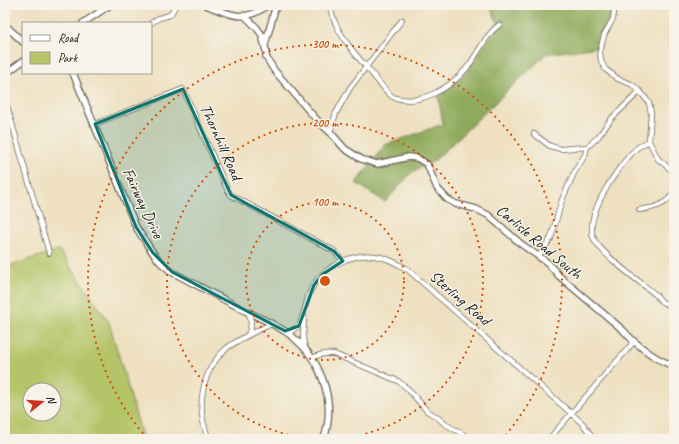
<svg xmlns="http://www.w3.org/2000/svg" width="679" height="444" font-family="Caveat,sans-serif">
  <style>
    .green { fill: #b4c467; stroke: #687042; fill-rule: evenodd }
    .forest { fill: #8faa5c; stroke: #56633c }
    .lines { fill: none; stroke-linecap: round; stroke-linejoin: round }
    .minor-casing { stroke: #666155; stroke-width: 6 }
    .tertiary-casing { stroke: #666155; stroke-width: 8 }
    .minor { stroke: #fff; stroke-width: 4.5 }
    .tertiary { stroke: #fff; stroke-width: 5.5 }
    .marked { fill: #0f766e; fill-opacity: 0.2; stroke: #0f766e; stroke-width: 3; stroke-linejoin: round }
    .ring { fill: none; stroke: #d4530e; stroke-width: 2; stroke-dasharray: 2 4 }
    .labels { text-anchor: middle; dominant-baseline: central; stroke-width: 3; stroke-linejoin: round; paint-order: stroke }
    .street-label { font-size: 16px; fill: #1c1c1c; stroke: #f7f3e8 }
    .centre { fill: #d4530e; stroke: #f7f3e8; stroke-width: 2 }
    .ring-label { font-size: 12px; text-anchor: middle; font-weight: bold; fill: #d4530e; stroke: #f7f3e8; stroke-width: 3; stroke-linejoin: round; paint-order: stroke }
  </style>
  <rect width="100%" height="100%" fill="#f7f3e8"/>
  <filter id="ink" filterUnits="userSpaceOnUse"><feTurbulence type="fractalNoise" baseFrequency=".025" numOctaves="2"/><feDisplacementMap in="SourceGraphic" scale="8" xChannelSelector="R" yChannelSelector="G"/><feConvolveMatrix kernelMatrix="1 2 1 2 8 2 1 2 1" color-interpolation-filters="sRGB"/></filter>
  <filter id="wash" filterUnits="userSpaceOnUse"><feTurbulence type="fractalNoise" baseFrequency=".012" numOctaves="4" result="noise"/><feDisplacementMap in="SourceGraphic" scale="16" xChannelSelector="R" yChannelSelector="G"/><feGaussianBlur stdDeviation="0.9" result="paint"/><feColorMatrix in="noise" values="0 0 0 0 0 0 0 0 0 0 0 0 0 0 0 0 0 1.4 0 .05"/><feComposite in="paint" operator="in"/></filter>
  <g filter="url(#wash)">
    <rect width="100%" height="100%" fill="#eee0c0"/>
    <path class="green" d="M59 250 109 322 143 439H5V267ZM30 390H54V414H30Z"/>
    <path class="forest" d="M489 5H613C615 17 607 22 602 31 600 35 600 42 599 47L546 54 434 161 412 172 385 202 356 183 385 145 443 124 438 96C448 88 460 80 468 69 479 55 487 39 499 25Z"/>
  </g>
  <g filter="url(#ink)">
    <g class="lines">
      <g class="minor-casing">
        <path id="minor" d="M330 5C333 29 353 52 369 70 373 75 388 94 393 97 419 107 450 88 466 69 478 55 484 36 499 25
          M615 5 613 19 604 35 600 52 601 61 605 69 618 79 631 84 640 91 649 103 651 113 649 141 658 159 674 172
          M151 23 159 18 170 15 176 5
          M5 99 49 253
          M95 124 183 89 227 189 231 195 334 251 343 261
          M330 132 336 113 350 88 402 20
          M534 134 550 146 561 149 587 147
          M649 141C644 144 638 146 634 151 618 166 583 217 594 239 601 254 640 282 655 294L662 302 674 307
          M639 210C653 208 666 206 674 192
          M539 256 551 238 562 200 574 173 585 155 587 147 598 137 612 118 640 91
          M248 312C252 320 252 326 248 335
          M304 317 303 338 305 348
          M285 331H291L299 326C305 313 306 298 313 286 326 265 355 251 380 257 390 259 398 264 407 269L572 414 583 424 594 439
          M313 358C320 354 325 353 334 354L398 381 408 389 427 411 437 417 445 424 472 439
          M209 439C195 409 201 370 227 348 240 338 257 331 271 324
          M549 439 632 344 631 339"/>
      </g>
      <g class="tertiary-casing">
        <path id="tertiary" d="M206 5C229 14 245 24 267 5
          M245 16 257 28 262 35 266 51V57L274 70 316 119 330 132 345 149 361 159 377 164 409 157 417 158 427 164 437 188 447 199 456 204 476 209 488 215 521 244 548 263 559 276 623 330C635 344 656 360 674 366
          M83 23 110 5
          M5 25 23 42
          M265 45 276 5
          M73 73 136 227 153 253 161 263 172 272C195 284 217 296 240 308 255 316 271 322 286 332 320 355 337 399 324 439
          M5 74 23 61"/>
      </g>
      <use href="#minor" class="minor"/>
      <use href="#tertiary" class="tertiary"/>
    </g>
  </g>
  <path class="marked" d="M183 89 231 195 334 251 343 261 323 274 314 285 299 326 285 331 172 272 153 253 136 227 95 124Z"/>
  <g class="ring">
    <circle cx="325" cy="281" r="79"/>
    <path d="M324 439A158 158 0 1 1 326 439"/>
    <path d="M147 438A237 237 0 1 1 503 438"/>
  </g>
  <g class="labels">
    <g class="street-label">
      <text transform="translate(221 142) rotate(66)">Thornhill Road</text>
      <text transform="translate(143 203) rotate(65)">Fairway Drive</text>
      <text transform="translate(539 242) rotate(40)">Carlisle Road South</text>
      <text transform="translate(460 298) rotate(41)">Sterling Road</text>
    </g>
  </g>
  <circle cx="325" cy="281" r="6" class="centre"/>
  <g class="ring-label">
    <text x="325" y="48">300 m</text>
    <text x="325" y="127">200 m</text>
    <text x="325" y="206">100 m</text>
  </g>
  <rect width="679" height="444" fill="none" stroke="#f7f3e8" stroke-width="20"/>
  <rect x="22" y="22" width="130" height="52" fill="#f7f3e8" stroke="#9f9d96"/>
  <rect x="30" y="35" width="20" height="6" fill="#ffffff" stroke="#9f9d96"/>
  <text x="58" y="42" font-size="12" fill="#1c1c1c">Road</text>
  <rect x="30" y="52" width="20" height="12" fill="#b4c467" stroke="#9f9d96"/>
  <text x="58" y="62" font-size="12" fill="#1c1c1c">Park</text>
  <g transform="translate(42 402) rotate(73)"><circle r="19" fill="#f7f3e8" stroke="#9f9d96"/>
  <path d="M0-3L7 15L0 10L-7 15Z" fill="#c8321e"/>
  <text y="-6" font-size="11" font-weight="bold" text-anchor="middle" fill="#1c1c1c">N</text>
  </g>
</svg>
